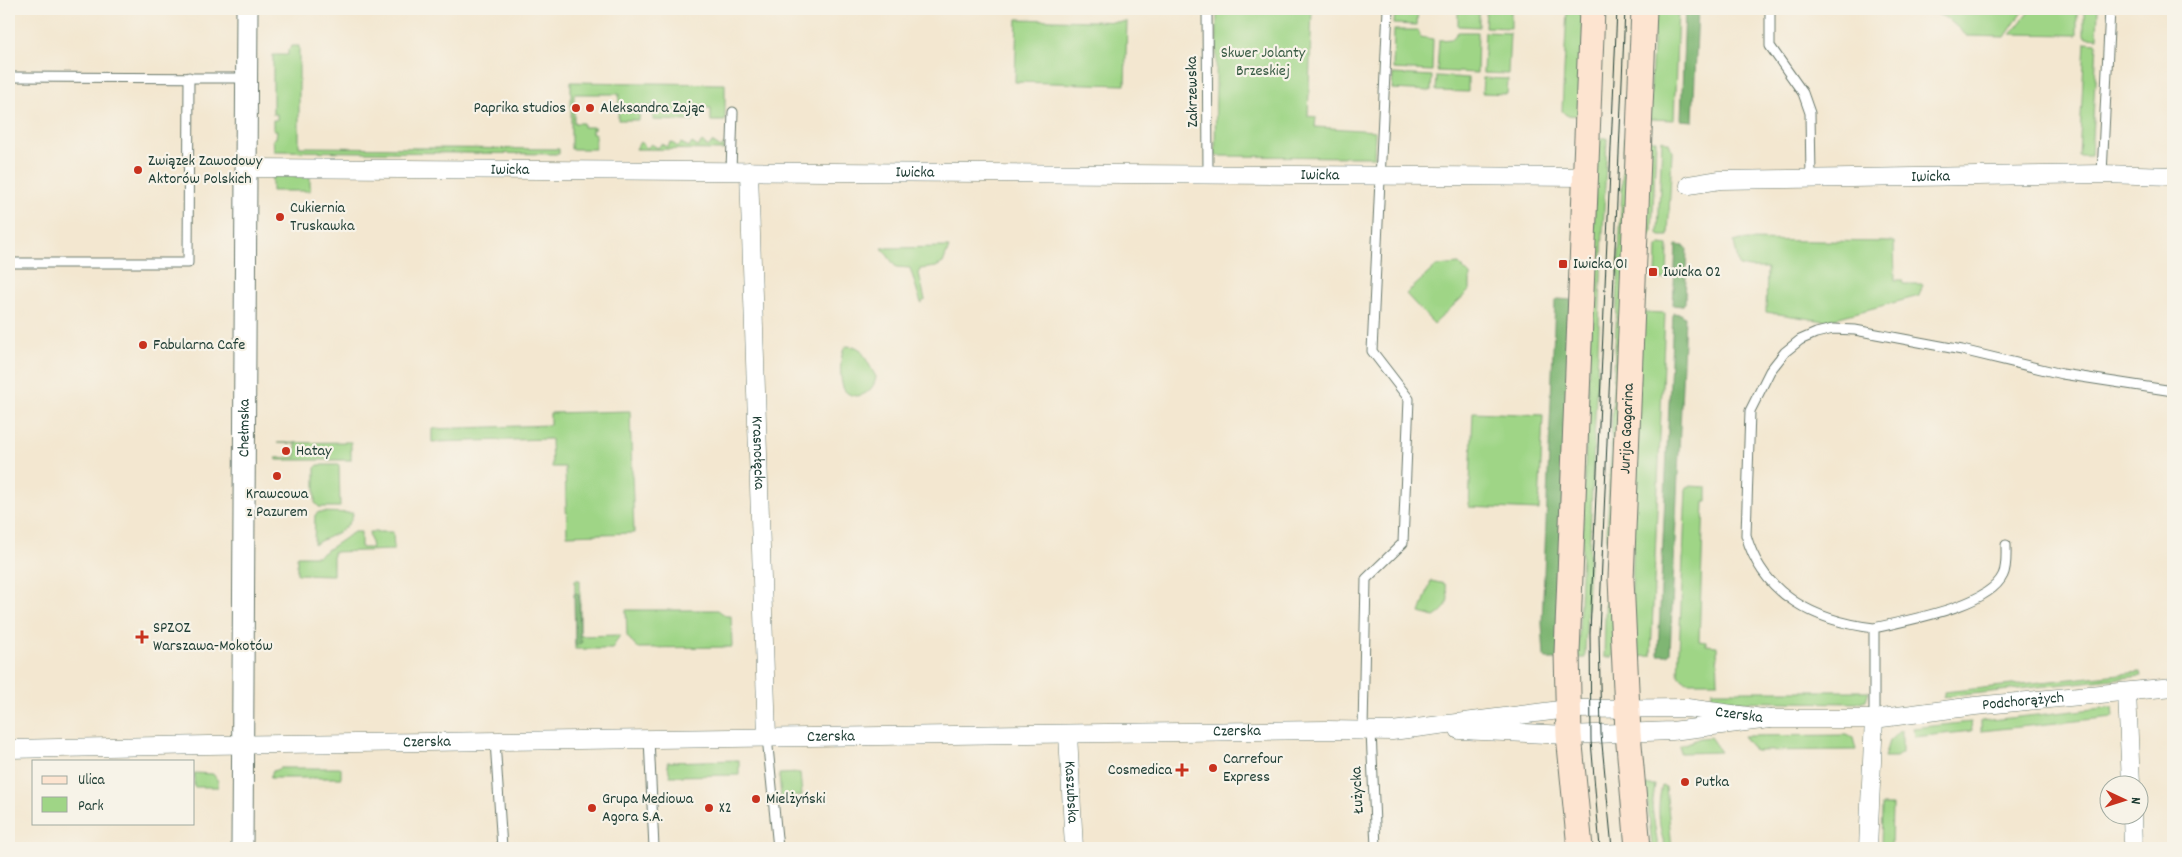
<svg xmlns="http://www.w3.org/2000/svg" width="2182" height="857" font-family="Dekko,sans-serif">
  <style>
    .green { fill: #9fd586; stroke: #5f895d }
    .forest { fill: #7fb673; stroke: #4f7a54 }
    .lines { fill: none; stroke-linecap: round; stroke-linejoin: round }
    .service-casing { stroke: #69786b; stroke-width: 11 }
    .minor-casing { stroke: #69786b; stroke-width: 19 }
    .tertiary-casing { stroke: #69786b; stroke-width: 23 }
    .secondary-casing { stroke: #69786b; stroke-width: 27 }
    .service { stroke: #fff; stroke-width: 9 }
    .minor { stroke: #fff; stroke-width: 18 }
    .tertiary { stroke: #fff; stroke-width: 21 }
    .secondary { stroke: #fde4d0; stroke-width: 25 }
    .tram { stroke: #1f3d34; stroke-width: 1 }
    .poi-dot { fill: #c8321e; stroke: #f7f3e8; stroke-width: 2 }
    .labels { text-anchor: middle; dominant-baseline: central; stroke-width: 4.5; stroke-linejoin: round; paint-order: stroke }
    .park-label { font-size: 16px; fill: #395b44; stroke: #f7f3e8 }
    .street-label { font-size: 16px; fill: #1f3d34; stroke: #f7f3e8 }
    .poi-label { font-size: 16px; fill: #1f3d34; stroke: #f7f3e8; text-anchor: start }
  </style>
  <rect width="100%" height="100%" fill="#f7f3e8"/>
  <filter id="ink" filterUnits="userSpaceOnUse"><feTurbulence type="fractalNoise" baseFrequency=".02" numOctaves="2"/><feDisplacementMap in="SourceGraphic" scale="10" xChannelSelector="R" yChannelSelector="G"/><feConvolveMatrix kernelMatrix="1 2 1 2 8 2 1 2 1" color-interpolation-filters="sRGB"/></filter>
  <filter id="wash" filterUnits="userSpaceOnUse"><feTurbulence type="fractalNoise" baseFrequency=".0096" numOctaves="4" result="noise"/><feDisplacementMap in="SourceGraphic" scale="20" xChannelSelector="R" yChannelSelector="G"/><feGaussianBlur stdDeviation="1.12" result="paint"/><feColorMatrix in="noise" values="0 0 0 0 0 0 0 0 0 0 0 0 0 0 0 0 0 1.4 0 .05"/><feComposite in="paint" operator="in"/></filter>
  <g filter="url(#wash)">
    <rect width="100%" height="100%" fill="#f3e7d0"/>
    <path class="green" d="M1217 9H1312L1308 116 1316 117 1315 127 1375 131 1374 157 1215 156Z
      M1395 9H1418L1417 25 1394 24Z
      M1458 9H1479V27L1458 26Z
      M1486 9H1511V28L1485 27Z
      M1567 9H1584L1580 116 1566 115 1562 111Z
      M1655 9H1678L1674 120 1649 119Z
      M1926 9H2024L2005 37 1967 36 1948 19Z
      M2031 9 2077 11V35L2011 34Z
      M2084 9H2098L2097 38 2086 37 2084 35Z
      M1017 19 1127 22 1125 85 1015 82Z
      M1394 30H1417L1420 37 1433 39 1432 71 1393 69Z
      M1458 32H1478L1477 73 1437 71 1439 40 1452 39Z
      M1485 32 1510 33 1508 74 1483 73Z
      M2085 42 2097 43 2091 156H2079Z
      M292 46H299V147L559 149V154L274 151 273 139 276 138 277 130H273V120H277V114H273V55H288V50Z
      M1393 74 1432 76 1431 91 1392 89Z
      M1437 76 1468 78V92L1436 91Z
      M1483 78 1508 79 1507 94 1482 93Z
      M571 82 725 84V121H711V108H694L693 121 653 120V107L640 106 639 120H618L619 94H574V123H583V127H595V129H592V133H595V149H571Z
      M1597 138H1607L1585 654V658H1578Z
      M1624 138 1629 139 1613 657H1604L1607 536Z
      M1649 140H1656L1652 233 1649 235H1645Z
      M1662 140 1669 143 1672 151 1668 236H1660L1658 233Z
      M640 142 647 148 651 144 658 148 661 144 667 147 671 142 678 147 681 143 689 147 692 143 698 147 702 142 708 147 712 142 721 148 724 144V150L636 149Z
      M272 176H310V191H272Z
      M1741 240 1894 242 1895 280H1903L1904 284H1923L1919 296 1824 321 1766 312 1767 268H1749L1739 266 1734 242Z
      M1660 244 1668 245 1667 279H1658L1656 276 1657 247Z
      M949 247 943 263 936 267 920 269 919 273 925 300 921 303 910 268 896 267 882 248Z
      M1459 264 1470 275V290L1434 324 1406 294 1436 266Z
      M1641 312 1665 313 1651 656 1633 657 1631 614Z
      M846 346 856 347 861 350 876 377C874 393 856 402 845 391 839 384 839 352 846 346Z
      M630 411 634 533 567 535 565 467H552L551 439 432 442V429L550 425V413Z
      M1473 412 1543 415 1539 510 1469 507Z
      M351 442V460H277L276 458 296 457V444L277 443Z
      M318 465H339L340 507H319L315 503V468Z
      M1689 486 1707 487V502H1704L1699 641 1706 642V645L1717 646 1718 682H1687L1678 675 1686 488Z
      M319 512 353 513C352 530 327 537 314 544L315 515Z
      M354 532H361V548H372L369 532H393L394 550 333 552V575L297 574V556H318Z
      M575 580H580V636L620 635 612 649H575Z
      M1431 581 1445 584C1451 599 1448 609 1434 617L1420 613Z
      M626 610H718L726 616H731L732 647 637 648 627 636Z
      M2140 672 2141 676 1944 697V692Z
      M1712 691H1869L1866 700 1856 703 1712 701Z
      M2112 707 2113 717 1981 731V721Z
      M1971 722 1972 731 1914 737 1913 728Z
      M1902 730V753L1896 757H1884L1889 741Z
      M1847 735 1853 738 1856 750 1755 751 1743 736Z
      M1710 737 1721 752 1680 753V746L1700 738Z
      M739 760V775L670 776 667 762Z
      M281 768H341V778H270L273 771Z
      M194 773 213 774 218 781V787H194Z
      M800 773 802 796 781 798 779 774Z
      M1646 785H1655L1652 807 1658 848H1652Z
      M1662 786 1666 787 1672 848H1666C1658 830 1657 804 1662 786Z
      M1882 805H1892L1891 848H1881Z"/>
    <path class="forest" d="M1685 9H1698L1693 121 1681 120Z
      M1676 245 1684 246 1687 248 1685 303 1682 306 1673 305Z
      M1558 299 1571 300 1558 659H1546L1544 656 1542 623 1555 301Z
      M1673 313 1681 314 1685 317 1670 653 1667 655H1658Z
      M577 593 579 596 580 637 582 642 576 646 575 645 574 594Z"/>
  </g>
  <g filter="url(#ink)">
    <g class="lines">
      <g class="service-casing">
        <path id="service" d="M1207 9 1208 174
          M1770 9V46L1803 93 1810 113 1811 178
          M9 77 246 78
          M731 170 733 112
          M2102 174 2110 9
          M9 263H188L189 77
          M1874 628C1907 620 1988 607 2003 575 2007 567 2006 554 2006 545
          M1874 719V628C1816 621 1763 596 1746 535L1750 411 1770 371 1785 352 1800 340 1816 333 1833 329 1855 330 1962 350 2062 374 2173 391
          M1363 730 1366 579 1403 543 1409 399 1372 351 1388 9
          M1371 731 1376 848
          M767 737 778 848
          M649 738 654 848
          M495 741 502 848"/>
      </g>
      <g class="minor-casing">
        <g id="minor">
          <path id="s1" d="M245 168 1585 177"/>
          <path id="s2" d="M749 171 767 737"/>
          <path id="s3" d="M1689 185 1720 180 2102 174 2173 176"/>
          <path d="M2127 692 2131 784"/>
          <path id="s4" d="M1459 730 1569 735 1672 731 1770 719H1874L1975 706 2173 687"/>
          <path id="s5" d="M1068 734 1074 848"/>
          <path id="s6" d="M9 749 208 745 1327 730 1392 731 1568 709 1687 708 1770 719"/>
          <path d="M2132 814 2133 848"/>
          <path d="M1868 848 1874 719"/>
        </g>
      </g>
      <g class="tertiary-casing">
        <g id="tertiary">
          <path id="s7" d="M242 848 247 9"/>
        </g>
      </g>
      <g class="secondary-casing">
        <g id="secondary">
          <path d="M1580 848 1569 735 1567 653 1592 9"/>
          <path id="s8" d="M1638 848 1628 733 1621 579 1644 9"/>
        </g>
      </g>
      <use href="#service" class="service"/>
      <use href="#minor" class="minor"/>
      <use href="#tertiary" class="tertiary"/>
      <use href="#secondary" class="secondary"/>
      <path class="tram" d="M1600 848 1591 741 1590 633 1617 9
        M1612 848 1601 734 1599 634 1625 9"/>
    </g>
  </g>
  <g class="poi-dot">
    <circle cx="576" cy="108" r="5"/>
    <circle cx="590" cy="108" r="5"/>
    <circle cx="138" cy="170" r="5"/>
    <circle cx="280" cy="217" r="5"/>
    <rect x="1558" y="259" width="10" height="10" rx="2.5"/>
    <rect x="1648" y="267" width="10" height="10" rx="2.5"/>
    <circle cx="143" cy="345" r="5"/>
    <circle cx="286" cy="451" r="5"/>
    <circle cx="277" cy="476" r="5"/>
    <path d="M139.5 629.5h5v5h5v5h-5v5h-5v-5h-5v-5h5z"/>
    <circle cx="1213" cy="768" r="5"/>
    <path d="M1179.5 762.5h5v5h5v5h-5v5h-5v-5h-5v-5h5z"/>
    <circle cx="1685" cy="782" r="5"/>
    <circle cx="756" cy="799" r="5"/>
    <circle cx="592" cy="808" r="5"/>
    <circle cx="709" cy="808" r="5"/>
  </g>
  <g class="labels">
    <g class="park-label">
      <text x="1263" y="53">Skwer Jolanty<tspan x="1263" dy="18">Brzeskiej</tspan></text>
    </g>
    <g class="street-label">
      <text transform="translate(1193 92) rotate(-91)">Zakrzewska</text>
      <text stroke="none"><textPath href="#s1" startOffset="265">Iwicka</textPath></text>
      <text stroke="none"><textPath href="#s1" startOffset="670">Iwicka</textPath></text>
      <text stroke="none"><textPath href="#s1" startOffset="1075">Iwicka</textPath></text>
      <text stroke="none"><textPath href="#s3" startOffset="242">Iwicka</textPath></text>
      <text stroke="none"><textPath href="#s7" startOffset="420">Chełmska</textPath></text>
      <text stroke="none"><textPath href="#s8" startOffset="420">Jurija Gagarina</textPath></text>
      <text stroke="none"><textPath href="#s2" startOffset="282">Krasnołęcka</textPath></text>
      <text stroke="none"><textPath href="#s4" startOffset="566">Podchorążych</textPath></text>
      <text stroke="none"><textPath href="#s6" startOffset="1732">Czerska</textPath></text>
      <text stroke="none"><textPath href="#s6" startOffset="1228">Czerska</textPath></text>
      <text stroke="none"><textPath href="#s6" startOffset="822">Czerska</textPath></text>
      <text stroke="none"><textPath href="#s6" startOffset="418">Czerska</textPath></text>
      <text transform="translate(1358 790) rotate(-93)">Łużycka</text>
      <text stroke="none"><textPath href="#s5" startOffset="58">Kaszubska</textPath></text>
    </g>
    <g class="poi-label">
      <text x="566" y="108" text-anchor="end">Paprika studios</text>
      <text x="600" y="108">Aleksandra Zając</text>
      <text x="148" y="161">Związek Zawodowy<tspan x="148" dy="18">Aktorów Polskich</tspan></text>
      <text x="290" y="208">Cukiernia<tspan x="290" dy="18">Truskawka</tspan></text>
      <text x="1573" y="264">Iwicka 01</text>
      <text x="1663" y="272">Iwicka 02</text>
      <text x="153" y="345">Fabularna Cafe</text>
      <text x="296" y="451">Hatay</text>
      <text x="277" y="494" text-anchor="middle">Krawcowa<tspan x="277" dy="18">z Pazurem</tspan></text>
      <text x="153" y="628">SPZOZ<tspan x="153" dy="18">Warszawa-Mokotów</tspan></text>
      <text x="1223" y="759">Carrefour<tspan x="1223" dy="18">Express</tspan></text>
      <text x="1172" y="770" text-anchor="end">Cosmedica</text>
      <text x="1695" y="782">Putka</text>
      <text x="602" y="799">Grupa Mediowa<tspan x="602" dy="18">Agora S.A.</tspan></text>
      <text x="766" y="799">Mielżyński</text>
      <text x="719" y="808">X2</text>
    </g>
  </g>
  <rect width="2182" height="857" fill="none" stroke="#f7f3e8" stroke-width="30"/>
  <rect x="32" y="760" width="162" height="65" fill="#f7f3e8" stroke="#a1aaa0"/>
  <rect x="42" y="776" width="25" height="8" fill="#fde4d0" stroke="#a1aaa0"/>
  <text x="78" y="784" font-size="15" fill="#1f3d34">Ulica</text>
  <rect x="42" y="797" width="25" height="15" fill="#9fd586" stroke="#a1aaa0"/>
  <text x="78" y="810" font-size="15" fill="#1f3d34">Park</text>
  <g transform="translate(2124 800) rotate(94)"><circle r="24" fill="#f7f3e8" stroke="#a1aaa0"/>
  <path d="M0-4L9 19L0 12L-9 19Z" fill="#c8321e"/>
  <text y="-8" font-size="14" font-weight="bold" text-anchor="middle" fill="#1f3d34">N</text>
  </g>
</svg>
